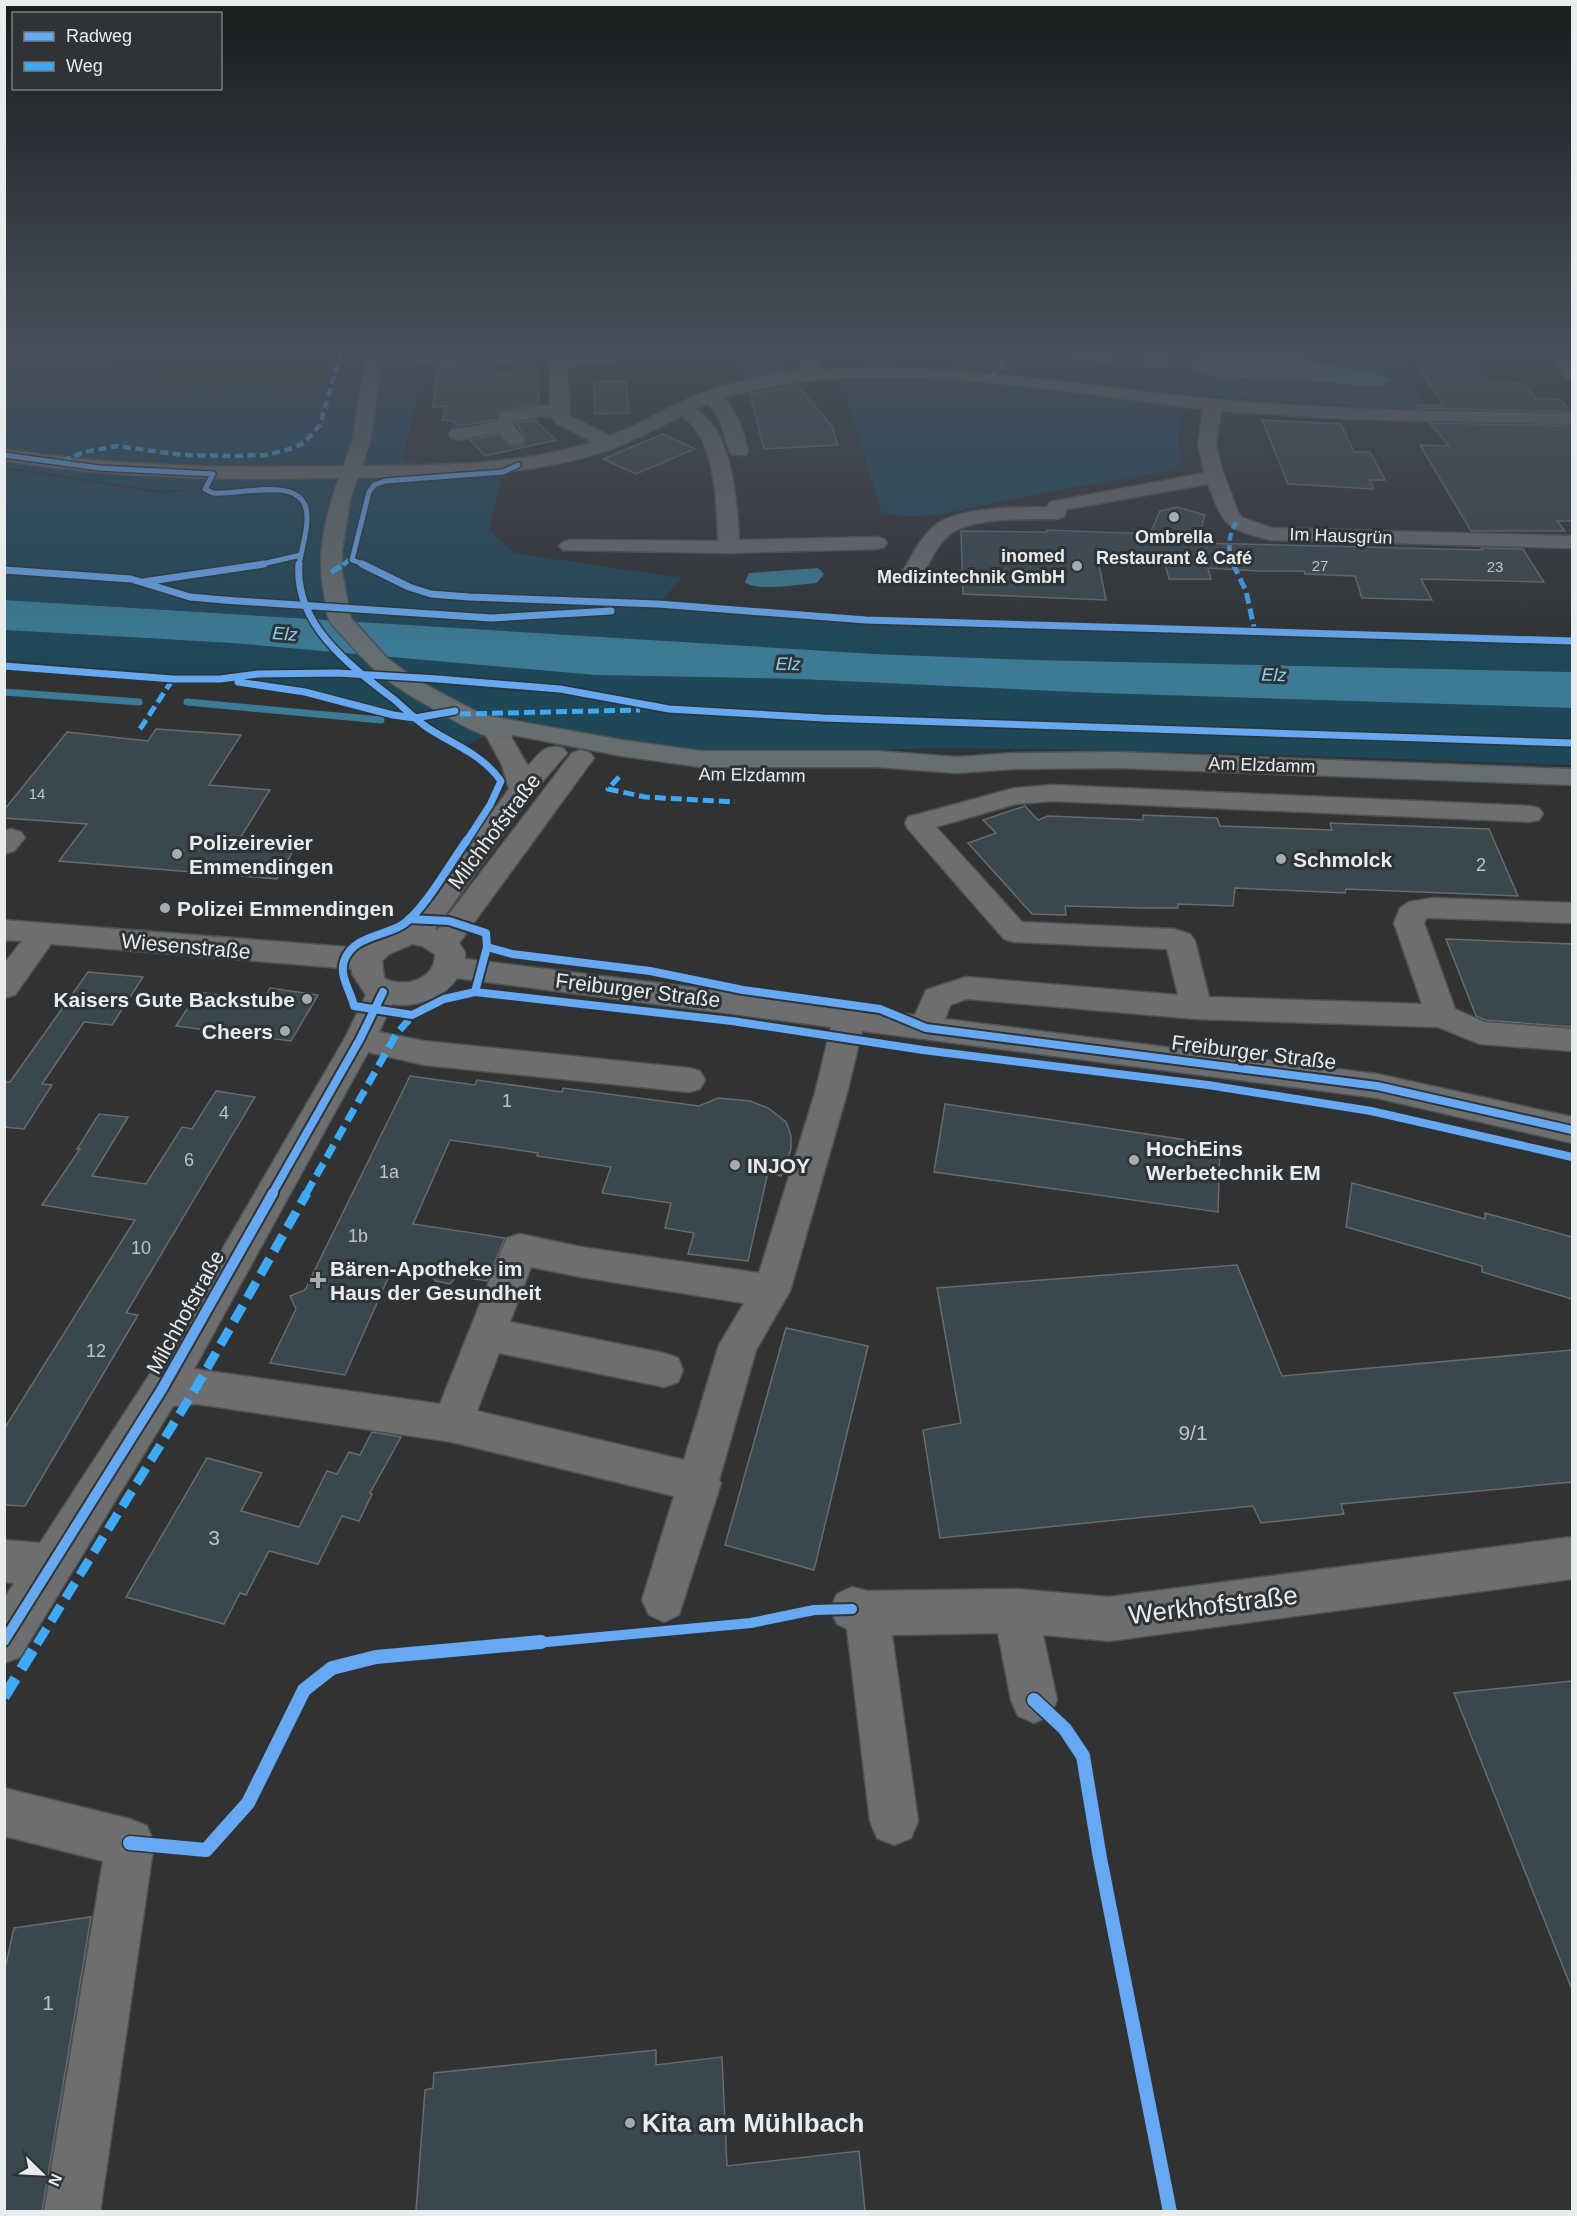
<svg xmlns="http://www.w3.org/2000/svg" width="1577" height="2216" font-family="Arial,sans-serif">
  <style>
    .green { fill: #1e4758; fill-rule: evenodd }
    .water { fill: #3b7b96 }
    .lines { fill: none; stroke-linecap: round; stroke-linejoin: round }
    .stream { stroke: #3b7b96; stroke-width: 7 }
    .building { fill: #39484f; stroke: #696b6c; stroke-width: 1.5 }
    .minor-casing { stroke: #4f5152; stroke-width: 3 }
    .major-casing { stroke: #4f5152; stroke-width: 3 }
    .highway-casing { stroke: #4f5152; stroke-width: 3 }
    .minor { fill: #6c6e70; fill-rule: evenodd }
    .major { fill: #656e71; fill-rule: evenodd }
    .highway { fill: #5e696f; fill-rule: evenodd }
    .quiet-far4 { stroke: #3fa9f5; stroke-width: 4.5; stroke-dasharray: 8 4.5; stroke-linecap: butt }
    .quiet-far3 { stroke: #3fa9f5; stroke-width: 5; stroke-dasharray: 11 5; stroke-linecap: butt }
    .quiet-far2 { stroke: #3fa9f5; stroke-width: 7; stroke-dasharray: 14 7; stroke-linecap: butt }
    .quiet-far1 { stroke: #3fa9f5; stroke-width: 9; stroke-dasharray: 18 9; stroke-linecap: butt }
    .quiet { stroke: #3fa9f5; stroke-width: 11; stroke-dasharray: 22 11; stroke-linecap: butt }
    .cycleway-far4-casing { stroke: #2f3335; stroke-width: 8 }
    .cycleway-far3-casing { stroke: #2f3335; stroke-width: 10 }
    .cycleway-far2-casing { stroke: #2f3335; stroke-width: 12 }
    .cycleway-far1-casing { stroke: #2f3335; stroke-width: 14 }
    .cycleway-casing { stroke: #2f3335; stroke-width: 17 }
    .cycleway-far4 { stroke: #66a8f1; stroke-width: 5 }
    .cycleway-far3 { stroke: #66a8f1; stroke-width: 7 }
    .cycleway-far2 { stroke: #66a8f1; stroke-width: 8 }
    .cycleway-far1 { stroke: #66a8f1; stroke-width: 10 }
    .cycleway { stroke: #66a8f1; stroke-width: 14 }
    .poi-dot { fill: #a8abac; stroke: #2f3335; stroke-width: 2 }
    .labels { text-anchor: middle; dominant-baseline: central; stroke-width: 6; stroke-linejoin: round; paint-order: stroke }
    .far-number-label { font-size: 15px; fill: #bdc3c6 }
    .far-street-label { font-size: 18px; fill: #e9eced; stroke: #2f3335 }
    .far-poi-label { font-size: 18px; font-weight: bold; fill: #e9eced; stroke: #2f3335 }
    .far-water-label { font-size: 18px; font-style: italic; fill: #87d4f8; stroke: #2f3335 }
    .number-label { font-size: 18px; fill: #bdc3c6 }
    .street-label { font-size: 21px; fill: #e9eced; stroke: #2f3335 }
    .poi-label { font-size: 21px; font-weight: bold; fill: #e9eced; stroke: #2f3335; text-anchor: start }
    .near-number-label { font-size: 21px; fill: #bdc3c6 }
    .near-street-label { font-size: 26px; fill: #e9eced; stroke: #2f3335 }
    .near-poi-label { font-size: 26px; font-weight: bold; fill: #e9eced; stroke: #2f3335; text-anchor: start }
  </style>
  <rect width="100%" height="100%" fill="#303234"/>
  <path class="green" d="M5 348H106L114 375 213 389 329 384C325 396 324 412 319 424 301 468 186 457 147 451 137 449 127 445 116 446 96 446 78 458 59 460 44 462 20 455 5 452Z
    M343 348H413L416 357 424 366 403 460 413 463 416 478 503 472 489 530 514 553 682 578 659 604 866 620 1572 641V672L1034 660 875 654 5 600V571L129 580 132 578 5 569 4 469 161 493 200 489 162 491 5 467V457L52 464 85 453 116 446 182 456 234 457 266 456 291 450 305 444 321 425ZM274 489C317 487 310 525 301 555L256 567 158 579 255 566 300 554C304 536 315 504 293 493 288 490 280 490 274 489Z
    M941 348H1041C1049 360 1097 362 1112 364L1114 359C1126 358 1137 357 1149 360L1140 365 1171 359 1169 350 1164 348H1214L1196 353 1192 368 1214 377 1305 380 1334 385 1385 376C1361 367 1329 374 1308 357L1309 353 1305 348H1394L1427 410 1211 396 1001 371 954 368Z
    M920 380 981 383 1182 408 1185 411 1180 416 1178 448 1182 459 1177 466 1167 471C1118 480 1070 487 1022 497 977 506 928 523 882 513L842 382Z
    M4 630 232 643 595 675 799 679 1098 693 1572 708V765L1230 753 941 748 746 754 695 751 562 730 519 719 461 748 427 728 305 695 219 680 173 679 5 666Z"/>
  <path class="water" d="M1041 348H1164L1169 350 1174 363 1157 368 1139 366 1148 360 1139 357 1114 359 1113 364C1097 362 1048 360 1041 348Z
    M1214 348H1305L1309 352 1308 357 1316 363 1375 372 1390 380 1384 385 1369 387 1305 380 1214 377 1198 371 1188 363 1196 353Z
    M818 568 824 574 817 583C802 584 755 592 745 582L749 573Z
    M4 600 875 654 1034 660 1572 672V708L1098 693 799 679 595 675 232 643 5 630Z"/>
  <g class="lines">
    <path class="stream" d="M4 692 139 702
      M187 702 381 720"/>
  </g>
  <path class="building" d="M1408 348H1462L1487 382 1523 383 1536 399H1560L1570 412 1418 408 1416 405H1443Z
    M772 356 785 371 747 378 742 360Z
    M491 364V374L538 372V404L501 411 495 420 458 426 453 421 442 420 446 406 433 407 438 367Z
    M626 381 629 413 595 414 594 382Z
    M797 385 832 426 838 445 764 449 750 394Z
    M535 420 556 440 485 456 470 440 498 434 510 445H522L526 438 516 423Z
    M1262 420 1341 424 1354 452H1370L1385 480H1370L1374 489 1288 484Z
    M1430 423 1572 426V521H1557L1565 531H1471L1420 445 1449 446Z
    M663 434 695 449 636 474 603 459Z
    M1177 507 1205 515 1197 543 1483 550 1481 548 1523 549 1544 582 1421 579 1432 600 1362 598 1355 576 1305 574 1304 571H1258L1208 568 1211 579H1169L1163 556 1097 555 1106 600 963 594 961 531 1047 532V530L1150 534 1160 511Z
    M156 729 241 735 209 785 270 790 237 843 295 848 277 879 59 861 87 824 4 818V810L67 732 148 741Z
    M1025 806 1038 820 1048 816 1143 820V815L1217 818 1220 826 1332 830 1330 823 1489 829 1518 896 1346 889 1345 893 1235 888 1233 906 1178 904V908H1141L1065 906 1066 915 1032 914 968 843 996 833 983 820Z
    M1446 939 1572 944V1027L1485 1020 1476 1016Z
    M88 972 143 977 112 1025 84 1022 42 1084 52 1085 24 1129 4 1127V1082H10Z
    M270 988 318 995 291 1041 176 1026 198 992 263 1001Z
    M410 1076 475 1085 477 1080 562 1092 563 1088 699 1106 718 1098 750 1101 768 1108 786 1122 791 1136V1149L781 1176 768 1172 748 1261 688 1254 694 1233 665 1228 671 1203 602 1193 611 1167 537 1156 538 1153 450 1140 413 1224 505 1238 487 1281 457 1276 450 1284 436 1281 426 1272 393 1267 345 1375 270 1363 296 1309 290 1296 305 1290Z
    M216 1091 255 1097 126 1313 138 1315 25 1506 4 1505V1429L135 1220 42 1205 80 1149H77L99 1114 128 1117 92 1176 146 1184 182 1127 192 1129Z
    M945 1104 1220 1145 1218 1212 934 1172Z
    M1352 1183 1485 1219V1213L1572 1237V1299L1482 1272V1266L1346 1227Z
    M1237 1265 1282 1376 1572 1350V1482L1341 1504 1344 1514 1261 1523 1253 1506 940 1538 923 1430 961 1423 937 1288Z
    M786 1328 868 1346 814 1570 725 1545Z
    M372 1432 401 1437 370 1493 372 1494 359 1521 342 1516 318 1564 269 1551 246 1595 240 1593 224 1624 126 1597 207 1458 262 1473 241 1511 299 1527 327 1471 337 1474 349 1452 360 1455Z
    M1572 1681V1987H1571L1454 1693Z
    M91 1917 42 2211H4V1973L14 1928Z
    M656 2050V2065L722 2057 727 2166 859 2151 865 2211H416L425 2090 433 2088 434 2073Z"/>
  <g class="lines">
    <g class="minor-casing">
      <path id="minor" d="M405 348H421L423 353 432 355 550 348H566L567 355 614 354 616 358 614 362 608 363 567 366 570 416 610 436C639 425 666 408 695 396 729 382 767 375 804 371L794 348H810L821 370C956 361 1089 388 1223 400 1339 411 1456 411 1572 414V424L1348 419 1221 411 1216 444 1221 467 1238 512 1243 518 1272 528 1572 536V548L1271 540C1226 529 1224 527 1208 484L1074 508 1067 509 1064 517 1057 519C1030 519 968 517 948 536 935 547 929 565 920 579L912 580 904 579 901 574C911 558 919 540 933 527 955 507 1018 507 1047 507L1050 502 1204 473 1198 444 1203 409C1056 392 866 353 723 398 739 413 743 431 748 451L746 455H732C721 438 726 418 708 404L695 409C733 430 737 502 739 540L877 537 884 539 887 543 884 547 877 549 729 553 563 550 559 546 563 542 570 540 718 541C717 505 716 435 681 416 658 428 635 440 611 449 522 480 429 476 336 478 224 481 115 478 4 461V449C125 468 241 468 363 466 441 465 518 466 593 442L557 424 553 418 542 416 514 421 513 425 524 439 522 443C510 446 506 441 499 432L458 440 451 438 449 434 451 430 496 422 501 413 542 406H550V359L432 365 410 361Z
        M1492 348H1561L1572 363V379L1566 378 1550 357H1498L1492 356 1490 352Z
        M495 723 504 725 528 766C539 754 545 743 563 748L567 753 531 795 435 929 437 930 572 753 581 750 590 753 594 758 459 943 465 952V959L915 1015 926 990 966 977 1178 995 1167 949 1014 942 1004 939 908 829 905 823 908 817 1015 788 1053 785 1530 806 1539 808 1543 814 1539 820 1530 822 1053 801 1016 804 936 827 1022 922 1174 929 1190 934 1195 941 1209 997 1422 1004 1394 923 1400 908 1409 902 1433 898 1572 903V923L1433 918H1426L1424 923 1455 1009 1484 1022 1572 1029V1051L1480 1044 1438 1027 1196 1019 967 999 950 1005 945 1019 1377 1074 1572 1117V1143L1377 1098 862 1031 847 1093 790 1291 756 1350 719 1480 721 1483 679 1615 664 1622 649 1615 642 1600 674 1496 452 1442 197 1404 173 1406 20 1657 4 1663V1599L14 1583 4 1582V1540L40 1543 148 1377 345 1038 366 995 352 974V969L51 944 15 995 4 998V964L22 941 4 940V920L359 948 369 940 399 927 419 912 509 789 502 765 483 730 486 725ZM412 944 422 946 435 954C436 980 403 989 384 978L382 961 389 954ZM457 978 831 1027 815 1093 759 1273 581 1247 520 1234 507 1238 502 1249 440 1404 194 1369 368 1052 424 1065 689 1092 700 1089 705 1080 700 1071 689 1068 424 1041 379 1032 392 1004C415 1008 444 998 457 978ZM531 1267 581 1277 744 1303 719 1345 684 1460 477 1411 499 1353 664 1387 678 1382 683 1370 678 1358 664 1353 510 1322Z
        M11 829 21 832 25 838 14 851 4 854V831Z
        M1572 1537V1579L1109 1641 1043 1635 1057 1700 1050 1716 1034 1723 1018 1716 1011 1700 998 1633 892 1635 918 1821 911 1838 894 1845 877 1838 870 1821 847 1629 837 1624 830 1609 837 1594 852 1587 867 1591 1016 1589 1109 1597Z
        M4 1788 130 1819 147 1826 154 1843 100 2212H44L103 1861 4 1836Z"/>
    </g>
    <g class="major-casing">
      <path id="major" d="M361 437 368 439 370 443 351 496 342 550V572L351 618 387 658 415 679 483 715 622 740 701 751H876L957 757 1014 753 1118 752 1572 769V785L1118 768 1014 769 957 773 876 767H701L622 756 513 735 511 738C490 744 451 719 432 708 394 687 375 673 347 641 341 634 333 627 329 620 326 612 325 601 324 593 314 540 333 492 352 443L354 439Z"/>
    </g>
    <g class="highway-casing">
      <path id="highway" d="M368 348H384L370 443 368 447H354L352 443Z"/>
    </g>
    <use href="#minor" class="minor"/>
    <use href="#major" class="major"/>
    <use href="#highway" class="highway"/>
    <path class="quiet-far4" d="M991 377 1011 353 1012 348
      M63 461 84 452 117 446 183 455 233 456 265 455 290 449 304 443 320 425 342 348
      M343 565 353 557
      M1234 565C1227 549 1228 537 1236 522"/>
    <path class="quiet-far3" d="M1233 564 1246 591 1255 632
      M331 572 345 564
      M460 714 640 710
      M140 729 173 679
      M619 777 608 789 645 797 735 802"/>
    <path class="quiet-far2" d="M306 1194 397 1033 415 1013"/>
    <path class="quiet-far1" d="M37 1644 197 1386 307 1193"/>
    <path class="quiet" d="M4 1697 38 1642"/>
    <g class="cycleway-far4-casing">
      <path id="cycleway-far4" d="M4 455 99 468 213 474 205 489 213 493C241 496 309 472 307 519 307 535 301 550 299 565
        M258 565 301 555
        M366 565 352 560 369 492 374 485 385 481 503 472 518 465"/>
    </g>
    <g class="cycleway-far3-casing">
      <path id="cycleway-far3" d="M299 564C294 626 353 668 396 701 406 710 416 720 428 728 454 745 482 754 501 781L490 805 466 842
        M362 564 409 587 431 594 469 597 658 604 866 620 1572 641
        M4 570 131 579 190 597 224 600 491 618 611 611
        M143 582 264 564
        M4 666 173 679H220L258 674 337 673 438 679 560 689 669 709 823 718 1572 743
        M238 682 305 692 393 715 415 718 455 711"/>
    </g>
    <g class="cycleway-far2-casing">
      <path id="cycleway-far2" d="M467 840C451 862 423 912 402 925 382 937 353 936 344 961 339 976 351 992 354 1006L412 1015 444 999 475 992 732 1021 923 1050 1208 1085 1371 1111 1572 1157
        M409 919 449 921 486 933 487 947 475 992
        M487 947 512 954 650 971 743 990 880 1009 926 1028 1377 1086 1572 1130
        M272 1194 360 1039 383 992"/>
    </g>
    <g class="cycleway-far1-casing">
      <path id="cycleway-far1" d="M4 1641 162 1389 273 1193
        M525 1644 751 1623 814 1610 852 1609"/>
    </g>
    <g class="cycleway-casing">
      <path id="cycleway" d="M1034 1700 1065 1729 1083 1756 1100 1858 1170 2212
        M130 1843 206 1850 248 1803 304 1690 332 1668 376 1657 541 1642"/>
    </g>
    <use href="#cycleway-far4" class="cycleway-far4"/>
    <use href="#cycleway-far3" class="cycleway-far3"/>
    <use href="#cycleway-far2" class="cycleway-far2"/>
    <use href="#cycleway-far1" class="cycleway-far1"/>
    <use href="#cycleway" class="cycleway"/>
  </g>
  <linearGradient id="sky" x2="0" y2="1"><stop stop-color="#1a1c1d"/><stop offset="0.53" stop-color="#484f5c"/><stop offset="1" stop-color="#484f5c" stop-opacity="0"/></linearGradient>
  <rect width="1577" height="658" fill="url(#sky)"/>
  <g class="poi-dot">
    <circle cx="1174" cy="517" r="6"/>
    <circle cx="1077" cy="566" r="6"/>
    <circle cx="177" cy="854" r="6"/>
    <circle cx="1281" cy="859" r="6"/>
    <circle cx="165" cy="908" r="6"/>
    <circle cx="307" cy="999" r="6"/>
    <circle cx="285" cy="1031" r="6"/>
    <circle cx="1134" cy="1160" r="6"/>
    <circle cx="735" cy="1165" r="6"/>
    <path d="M315 1271h6v6h6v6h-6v6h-6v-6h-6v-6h6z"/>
    <circle cx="630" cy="2123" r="6"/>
  </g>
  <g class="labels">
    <g class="far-number-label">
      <text x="1320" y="565">27</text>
      <text x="1495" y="566">23</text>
      <text x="37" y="793">14</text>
    </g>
    <g class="far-street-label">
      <text transform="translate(1341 536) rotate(2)">Im Hausgrün</text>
      <text transform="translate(1262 765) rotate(2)">Am Elzdamm</text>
      <text transform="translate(752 775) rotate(1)">Am Elzdamm</text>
    </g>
    <g class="far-poi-label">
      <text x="1174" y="537">Ombrella<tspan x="1174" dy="21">Restaurant &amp; Café</tspan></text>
      <text x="1065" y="556" text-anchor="end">inomed<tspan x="1065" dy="21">Medizintechnik GmbH</tspan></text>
    </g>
    <g class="far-water-label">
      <text transform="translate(285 634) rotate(4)">Elz</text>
      <text transform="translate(788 664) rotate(1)">Elz</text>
      <text transform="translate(1274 675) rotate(2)">Elz</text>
    </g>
    <g class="number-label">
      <text x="1481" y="865">2</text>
      <text x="507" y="1101">1</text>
      <text x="224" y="1113">4</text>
      <text x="189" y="1160">6</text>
      <text x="389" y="1172">1a</text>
      <text x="358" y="1236">1b</text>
      <text x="141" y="1248">10</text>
      <text x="96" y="1351">12</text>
    </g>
    <g class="street-label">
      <text transform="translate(494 831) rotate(-53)">Milchhofstraße</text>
      <text transform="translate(186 946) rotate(5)">Wiesenstraße</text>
      <text transform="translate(638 990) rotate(7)">Freiburger Straße</text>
      <text transform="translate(1254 1052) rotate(7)">Freiburger Straße</text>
      <text transform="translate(185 1312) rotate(-61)">Milchhofstraße</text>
    </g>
    <g class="poi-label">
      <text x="189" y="842">Polizeirevier<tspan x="189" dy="24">Emmendingen</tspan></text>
      <text x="1293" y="859">Schmolck</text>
      <text x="177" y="908">Polizei Emmendingen</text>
      <text x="295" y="999" text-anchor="end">Kaisers Gute Backstube</text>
      <text x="273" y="1031" text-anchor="end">Cheers</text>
      <text x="1146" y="1148">HochEins<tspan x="1146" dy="24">Werbetechnik EM</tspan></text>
      <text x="747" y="1165">INJOY</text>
      <text x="330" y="1268">Bären-Apotheke im<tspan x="330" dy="24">Haus der Gesundheit</tspan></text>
    </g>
    <g class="near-number-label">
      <text x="1193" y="1432">9/1</text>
      <text x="214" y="1537">3</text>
      <text x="48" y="2002">1</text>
    </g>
    <g class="near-street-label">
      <text transform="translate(1213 1605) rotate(-7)">Werkhofstraße</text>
    </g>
    <g class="near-poi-label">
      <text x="642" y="2123">Kita am Mühlbach</text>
    </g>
  </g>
  <rect width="1577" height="2216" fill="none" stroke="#e9eced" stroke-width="12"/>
  <rect x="12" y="12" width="210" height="78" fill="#2f3335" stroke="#797d7f" stroke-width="1.5"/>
  <rect x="24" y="32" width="30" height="9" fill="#66a8f1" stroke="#797d7f" stroke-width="1.5"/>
  <text x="66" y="42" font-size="18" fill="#e9eced">Radweg</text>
  <rect x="24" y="62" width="30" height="9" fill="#3fa9f5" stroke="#797d7f" stroke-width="1.5"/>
  <text x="66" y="72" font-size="18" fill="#e9eced">Weg</text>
  <g transform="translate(42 2174) rotate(114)" stroke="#2f3335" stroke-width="4.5" paint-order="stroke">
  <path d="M0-4.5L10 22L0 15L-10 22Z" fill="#e9eced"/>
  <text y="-9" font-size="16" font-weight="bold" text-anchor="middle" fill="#e9eced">N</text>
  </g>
</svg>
